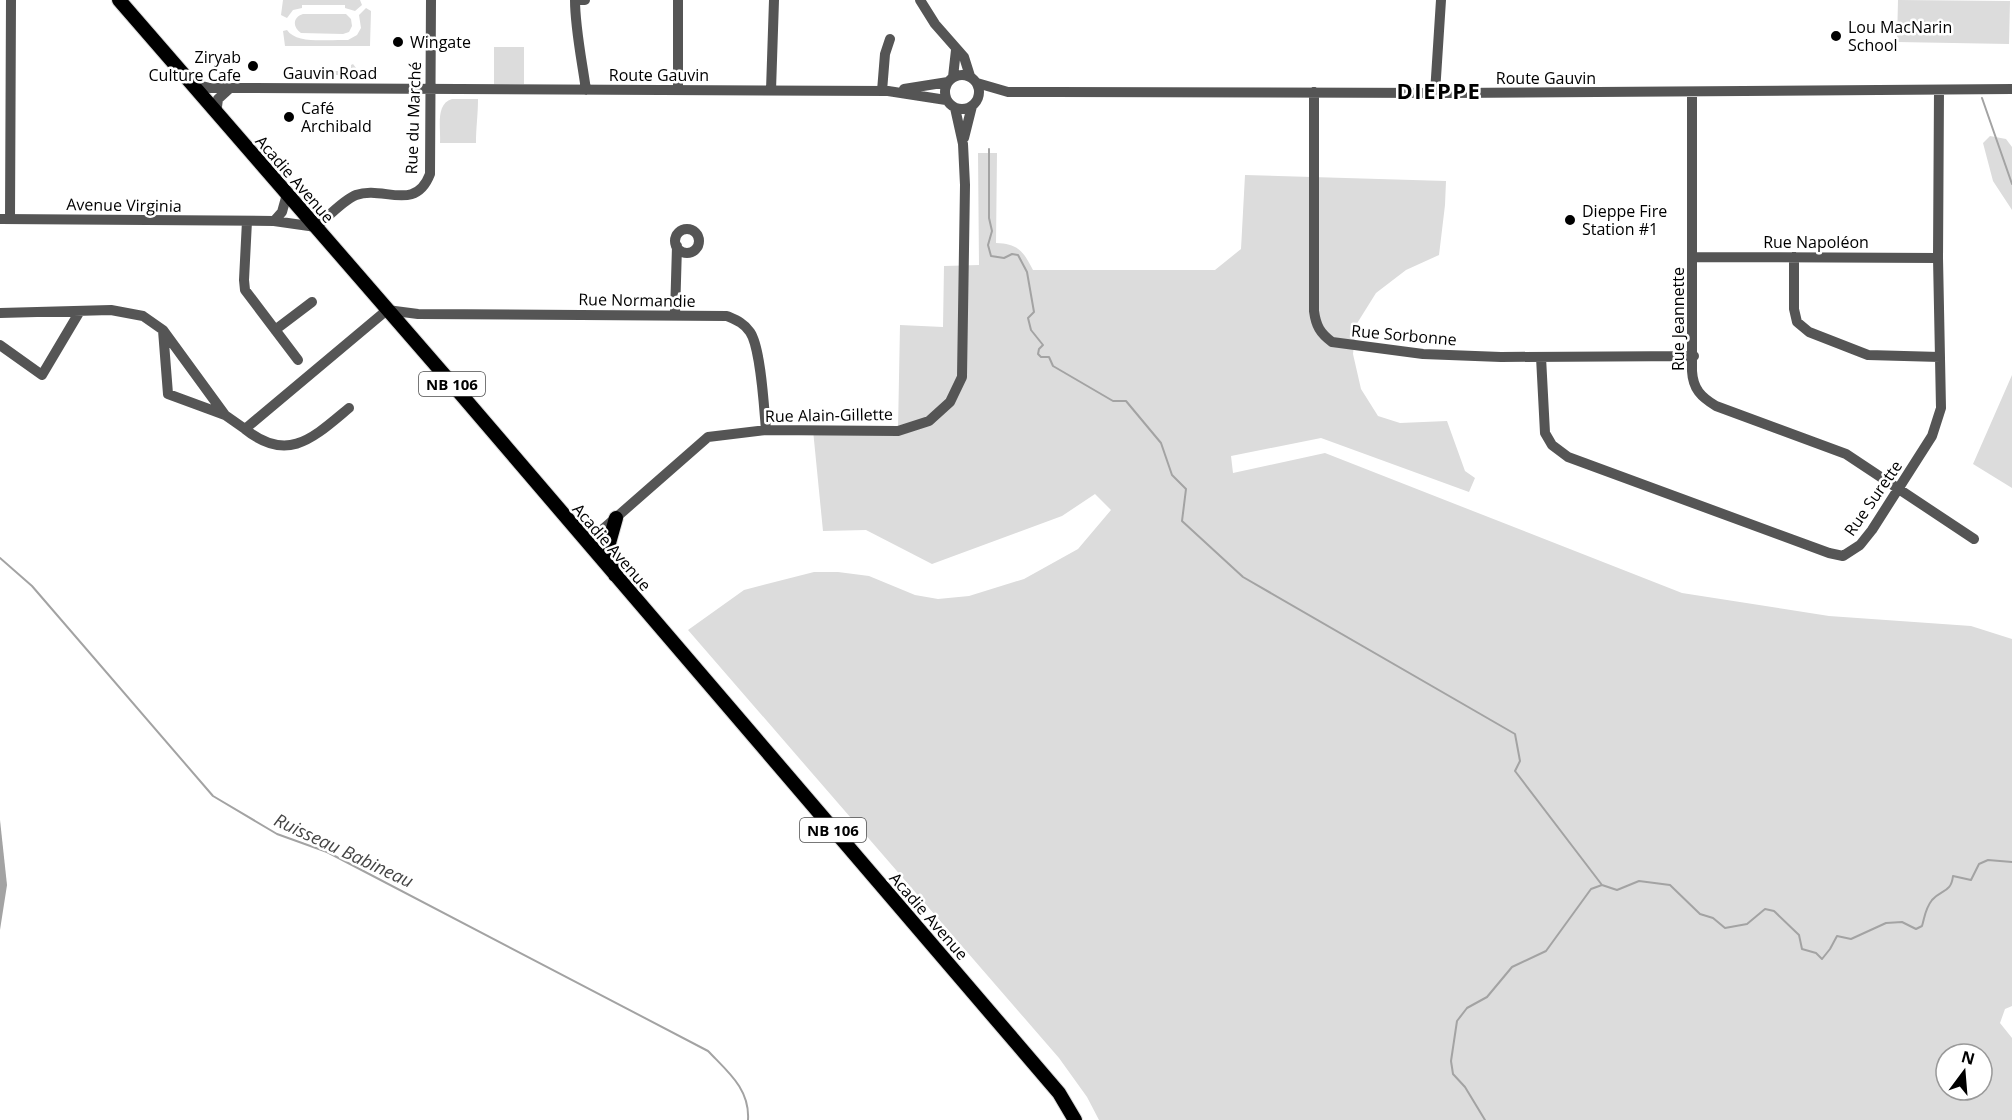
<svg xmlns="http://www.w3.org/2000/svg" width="2012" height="1120" font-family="'Open Sans',sans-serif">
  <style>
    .green { fill: #dcdcdc; fill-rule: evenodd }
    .water { fill: #a3a3a3 }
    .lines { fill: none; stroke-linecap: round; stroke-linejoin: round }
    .stream { stroke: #a3a3a3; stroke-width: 2 }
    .major-casing { stroke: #dbdbdb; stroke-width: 16 }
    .minor { stroke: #555; stroke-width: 10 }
    .major { stroke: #000; stroke-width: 14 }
    .poi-dot { fill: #000; stroke: #fff; stroke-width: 2 }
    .labels { text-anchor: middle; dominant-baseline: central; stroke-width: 5; stroke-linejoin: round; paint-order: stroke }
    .shield { fill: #fff; stroke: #4c4c4c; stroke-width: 1.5 }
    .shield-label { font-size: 15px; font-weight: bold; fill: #000 }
    .poi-label { font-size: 16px; fill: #000; stroke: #fff; text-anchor: start }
    .street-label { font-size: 16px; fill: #000; stroke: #fff }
    .water-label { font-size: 18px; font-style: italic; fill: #444; stroke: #fff }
    .district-label { font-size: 22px; font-weight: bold; letter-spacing: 1.5px; fill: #000; stroke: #fff }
  </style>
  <rect width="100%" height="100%" fill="#fff"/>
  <path class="green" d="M283 0H360L362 5 355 11 345 8V5H302V8L293 10 287 18 281 15Z
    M1898 0 2010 1 2009 44 1897 42Z
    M366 8 371 11 370 46H285L283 31 287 30C297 45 331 39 348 40L357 35 361 28 359 15Z
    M303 14H346L351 19 352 26 349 32 343 34 301 33C292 27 293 17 303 14Z
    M494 47H524V84H494Z
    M353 64 356 68 357 75H286V69L292 67V71H351V65Z
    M452 99H478C478 115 476 127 476 143H440C441 128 435 104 452 99Z
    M1990 136 2006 139 2012 147V210L1993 181 1983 143Z
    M978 153H997L996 243C1019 244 1023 251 1033 270H1215L1241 249 1245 175 1446 181 1445 205 1439 255 1406 270 1376 293 1356 325 1353 354 1361 389 1378 416 1400 423 1447 421 1465 471 1475 478 1469 492 1321 438 1231 456 1233 473 1325 453 1682 593 1829 616 1971 626 2012 639V1006L2005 1009 2000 1023 2012 1038V1120H1099L1087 1097 1059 1058 688 630 744 590 814 572H838L869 576 915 595 938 599 969 596 1024 579 1078 549 1111 510 1095 494 1062 516 932 564 866 530 823 531 813 430H898L900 325 943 327 944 266 979 265ZM1946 1054H1982V1090H1946Z
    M2012 375V488L1973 464Z"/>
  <path class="water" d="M0 820 7 885 0 930Z"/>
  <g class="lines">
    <path class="stream" d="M1982 98 2012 184
      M989 149V218L992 231 988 245 991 256 1004 258 1012 254 1018 255 1027 272 1034 312 1028 318 1031 330 1043 345 1039 349 1038 354 1041 357H1049L1053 366 1113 401H1126L1161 443 1172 475 1186 489 1182 521 1243 577 1515 734 1520 761 1515 771 1602 885 1617 890 1639 881 1670 885 1700 914 1713 918 1725 928 1747 924 1765 909 1774 911 1799 935 1802 949 1816 953 1822 959 1830 949 1837 936 1851 939 1886 923 1902 922 1916 929 1922 926C1925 916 1925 909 1932 900 1942 889 1951 893 1953 876L1971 880 1979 864 1988 860 2012 862
      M0 558 32 586 213 796 277 834 327 852 708 1051C728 1072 750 1089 748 1120
      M1485 1120 1465 1087 1453 1074 1451 1061 1457 1021 1467 1008 1487 997 1512 967 1546 951 1591 889 1602 885"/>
    <g class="major-casing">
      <path id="major" d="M119 0 447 378 1059 1093 1075 1120
        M615 575 609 543 616 518"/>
    </g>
    <path class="minor" d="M585 0H575C575 28 582 61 586 90
      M920 0 935 24 964 57 970 76
      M945 92a17 17 0 1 1 34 0a17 17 0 1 1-34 0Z
      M953 77 956 50
      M190 83 210 88H230L888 91 946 100
      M977 83 1008 92H1054L1450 93 2012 89
      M904 89 948 82
      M678 90V0
      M771 90 774 0
      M882 91 885 54 890 39
      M1314 92V311C1316 326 1320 333 1332 342L1423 354 1501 357 1694 356
      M1692 92V371C1693 389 1701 397 1716 406L1846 454 1974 539
      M1435 93 1441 0
      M216 114 218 99 230 88
      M964 138 972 106
      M0 219 274 221 316 227C327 218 343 200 356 195 383 185 415 213 430 174L431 0
      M10 219 11 0
      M247 221 244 280 245 290 298 360
      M274 221 282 212 287 194
      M675 241a12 12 0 1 1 24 0a12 12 0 1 1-24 0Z
      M1693 257 1938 258
      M1794 257V309L1797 322 1809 332 1868 355 1940 357
      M0 313 111 310 143 316 163 330 225 415 245 429 387 310 418 314 727 316C736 320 744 323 750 332 761 348 764 408 766 430
      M675 315 677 246
      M163 330 168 394 225 415
      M275 330 312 302
      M0 345 42 375 80 311
      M1541 357 1545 433 1552 445 1568 457 1829 553 1843 556 1860 545 1872 530 1932 436 1941 408 1938 258 1939 90
      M245 429C288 464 314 437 349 408
      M587 543 708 437 766 430 898 431 929 421 950 402 962 377 965 185 963 144 955 108"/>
    <use href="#major" class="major"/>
  </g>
  <g class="poi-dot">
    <circle cx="1836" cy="36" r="6"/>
    <circle cx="398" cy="42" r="6"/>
    <circle cx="253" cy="66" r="6"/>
    <circle cx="289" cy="117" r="6"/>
    <circle cx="1570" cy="220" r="6"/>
  </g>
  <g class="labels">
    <g class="shield">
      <rect x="419" y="372" width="66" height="24" rx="4.5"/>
      <rect x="800" y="818" width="66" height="24" rx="4.5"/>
    </g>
    <g class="shield-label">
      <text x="452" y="384">NB 106</text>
      <text x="833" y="830">NB 106</text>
    </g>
    <g class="poi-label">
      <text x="1848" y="27">Lou MacNarin<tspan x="1848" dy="18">School</tspan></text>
      <text x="410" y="42">Wingate</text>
      <text x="241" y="57" text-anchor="end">Ziryab<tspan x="241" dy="18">Culture Cafe</tspan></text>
      <text x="301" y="108">Café<tspan x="301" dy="18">Archibald</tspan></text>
      <text x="1582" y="211">Dieppe Fire<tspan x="1582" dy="18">Station #1</tspan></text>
    </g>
    <g class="street-label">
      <text x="330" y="73">Gauvin Road</text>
      <text x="659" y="75">Route Gauvin</text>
      <text x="1546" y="78">Route Gauvin</text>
      <text transform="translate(413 118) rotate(-88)">Rue du Marché</text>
      <text transform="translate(295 179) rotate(49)">Acadie Avenue</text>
      <text transform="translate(124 205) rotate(1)">Avenue Virginia</text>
      <text x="1816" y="242">Rue Napoléon</text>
      <text transform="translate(637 300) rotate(1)">Rue Normandie</text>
      <text transform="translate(1678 319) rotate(-90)">Rue Jeannette</text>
      <text transform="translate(1404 335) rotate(5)">Rue Sorbonne</text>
      <text transform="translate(829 415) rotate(-1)">Rue Alain-Gillette</text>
      <text transform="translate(1873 498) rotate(-55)">Rue Surette</text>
      <text transform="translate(612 547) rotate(49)">Acadie Avenue</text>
      <text transform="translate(929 916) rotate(49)">Acadie Avenue</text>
    </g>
    <g class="water-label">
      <text transform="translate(344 850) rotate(25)">Ruisseau Babineau</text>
    </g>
    <g class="district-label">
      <text x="1439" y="90">DIEPPE</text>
    </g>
  </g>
  <g transform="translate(1964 1072) rotate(16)"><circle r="28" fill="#ffffff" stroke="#999999" stroke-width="1.5"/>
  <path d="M0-4.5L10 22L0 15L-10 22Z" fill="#000000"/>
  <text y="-9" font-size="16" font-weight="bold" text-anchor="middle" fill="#000000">N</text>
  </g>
</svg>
